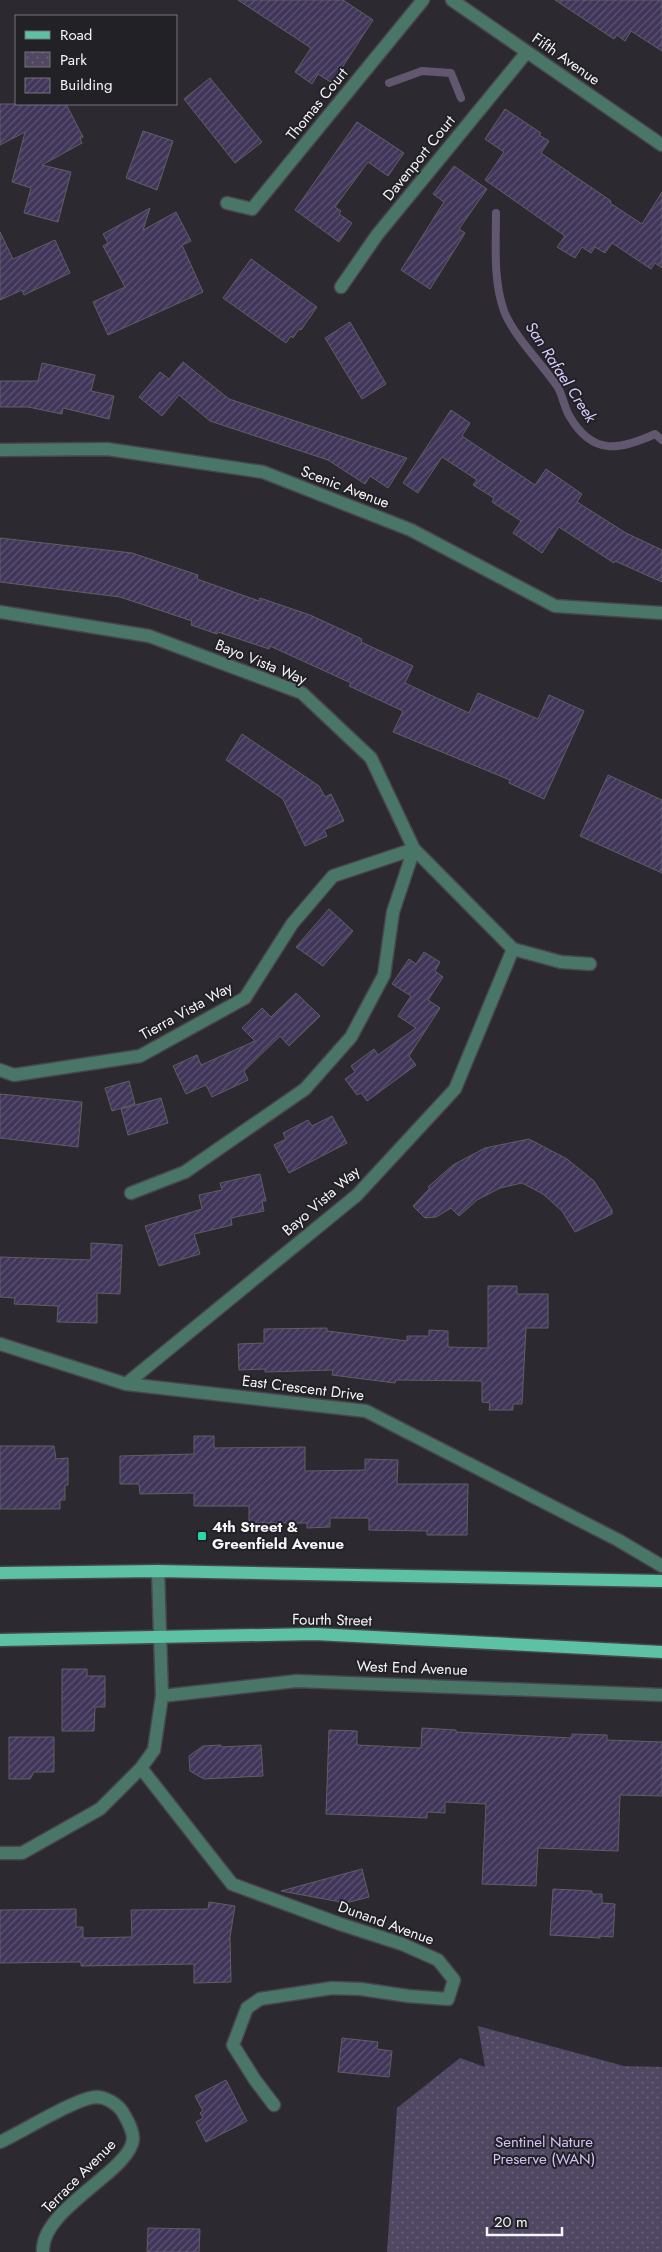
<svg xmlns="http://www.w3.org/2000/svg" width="662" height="2252" font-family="Jost,sans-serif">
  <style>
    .park { fill: url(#park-dots) }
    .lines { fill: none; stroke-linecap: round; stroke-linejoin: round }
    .stream { stroke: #615870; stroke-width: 8 }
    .building { fill: url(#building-hatch); stroke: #605e64 }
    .minor-casing { stroke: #48464c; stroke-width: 15 }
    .major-casing { stroke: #48464c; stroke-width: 15 }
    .minor { stroke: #497667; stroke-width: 12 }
    .major { stroke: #5dc1a3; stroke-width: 12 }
    .poi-dot { fill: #2cd5ab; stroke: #222126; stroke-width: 2 }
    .labels { text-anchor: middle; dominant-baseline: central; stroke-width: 4; stroke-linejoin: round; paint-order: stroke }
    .street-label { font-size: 15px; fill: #f5f4f7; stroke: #222126 }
    .poi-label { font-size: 15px; font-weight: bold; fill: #f5f4f7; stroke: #222126; text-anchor: start }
    .park-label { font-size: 15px; fill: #d2c3f8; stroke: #222126 }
    .water-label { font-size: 16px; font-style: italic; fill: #d9caff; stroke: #222126 }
  </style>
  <defs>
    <pattern id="park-dots" width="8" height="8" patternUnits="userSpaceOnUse" patternTransform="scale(1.25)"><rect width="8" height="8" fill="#504763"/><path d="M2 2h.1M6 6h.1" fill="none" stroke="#6a627a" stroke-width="1.8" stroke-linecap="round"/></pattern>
    <pattern id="building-hatch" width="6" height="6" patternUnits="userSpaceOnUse" patternTransform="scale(1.25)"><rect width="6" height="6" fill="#41365a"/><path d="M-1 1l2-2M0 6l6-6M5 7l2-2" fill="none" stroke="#5d5472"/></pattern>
  </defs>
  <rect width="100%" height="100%" fill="#2c2a30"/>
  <path class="park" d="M478 2026 624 2066 662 2067V2252H387L397 2108 460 2058 485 2067Z"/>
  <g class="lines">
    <path class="stream" d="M389 83 422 71 451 73 461 98
      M496 213C496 245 493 280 504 311 513 335 542 364 557 386 563 395 564 408 570 417 593 456 620 450 655 434L662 440"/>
  </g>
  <path class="building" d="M238 0H343L373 20 332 83 318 74 312 84 295 72 311 48Z
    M555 0H662V51L631 31 625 41 617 35 614 39Z
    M210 78 262 142 235 163 184 99Z
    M0 104H66L83 137 80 139 82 143 42 165 71 172 58 222 24 213 31 188 12 182 25 132 0 145Z
    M505 109 541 133 539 135 549 141 541 153 611 201 610 203 642 224 662 192V268L655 263 651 269 612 243 605 253 595 247 591 253 582 247 575 258 557 247 565 236 485 180 504 152 485 139Z
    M357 122 404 153 388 176 368 162 335 207 341 211 339 214 352 223 339 242 295 210Z
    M143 131 173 141 157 190 126 178Z
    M454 166 487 189 459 229 465 233 430 289 401 270 444 202 433 194Z
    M150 208 143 230 176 212 191 241 182 245 203 292 108 335 93 302 125 287 103 246 108 243 103 234Z
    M0 232 13 259 55 240 70 273 24 295 22 290 0 300Z
    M251 259 317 307 301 330 299 329 293 338 291 336 286 343 223 298Z
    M350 322 386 384 362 399 325 338Z
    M183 362 229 399 407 458 388 488 370 476 365 484 328 460 210 421 179 395 162 416 139 397 160 372 169 379Z
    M42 363 95 375 91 391 114 396 109 419 63 408 62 414 28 407H0V381H38Z
    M451 410 470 423 462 436 535 485 546 469 582 494 577 502 626 533 662 550V582L615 561 614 563 559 527 542 553 513 533 521 521 492 502 494 498 473 485 477 480 442 457 418 493 403 483Z
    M0 538 132 553 198 575 197 579 259 601 260 598 310 615 362 639 361 642 413 666 405 683 469 713 478 693 538 719 549 695 584 711 544 799 509 783 510 780 393 732 403 711 349 686 351 683 270 646 269 649 218 632 217 634 191 625 192 621 120 597 0 582Z
    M242 734 319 786 325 797 331 794 344 821 324 830 327 836 305 846 283 799 226 760Z
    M608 775 662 800V873L580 836Z
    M329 909 353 931 323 966 296 947Z
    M424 952 440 962 435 971 443 977 428 1000 440 1008 409 1056 416 1065 367 1101 361 1093 357 1095 345 1079 355 1072 351 1066 374 1049 378 1055 416 1028 398 1016 411 996 392 984 409 959 416 964Z
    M296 993 320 1016 289 1046 280 1036 244 1071 248 1080 212 1097 206 1085 186 1094 173 1066 197 1055 201 1065 255 1041 242 1028 262 1008 271 1017Z
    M129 1081 135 1104 112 1111 105 1088Z
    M0 1094 82 1102 78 1147 0 1138Z
    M161 1098 168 1123 128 1135 121 1109Z
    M332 1116 347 1143 289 1173 274 1145 286 1139 283 1133 308 1120 312 1126Z
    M529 1139 567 1159 594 1181 612 1210V1214L575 1232 562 1211 543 1194 522 1183 500 1188 477 1200 459 1216 451 1208 436 1217 425 1218 413 1206 430 1188 428 1187 453 1165 485 1148Z
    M260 1174 266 1201H262L264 1211 231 1218 232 1225 194 1234 200 1254 159 1266 145 1226 202 1209 199 1195 222 1190 220 1183Z
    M91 1243 122 1245 120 1294 97 1293V1323L57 1322 58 1306 14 1304 15 1298 0 1297V1257L91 1260Z
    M488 1286H517V1294H548V1328H526L522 1404H513V1410H489L490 1403 482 1402V1381L396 1380 395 1383 332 1375 333 1370 265 1372V1369L239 1370 238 1344 264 1343V1329L327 1328V1331L407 1341V1336H429V1330L448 1331V1347L488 1348Z
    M194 1436H214V1448L305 1447V1471L365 1470V1459L398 1460 397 1484H468L467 1535H427V1531L369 1530V1518H330V1527L307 1528V1523H249V1506H194V1493L140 1494 139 1484H120V1456L194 1454Z
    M0 1446H54L56 1459 68 1458V1485H65V1500H60V1509H0Z
    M62 1669H87V1676H105V1707H95L94 1731H62Z
    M422 1728 456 1730V1732L571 1738 572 1734 607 1735V1740L662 1742V1796L620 1795 618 1851 538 1848 536 1886 482 1884 486 1804 445 1802V1813L427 1812V1818L326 1814 329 1730 357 1731V1745L421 1748Z
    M9 1737H54V1772H34L30 1779H9Z
    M221 1745V1747L261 1745 263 1776 204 1779 190 1771 189 1756 203 1746Z
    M362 1869 369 1897 346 1903 281 1891Z
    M553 1889 592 1891V1894H602V1903L615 1904 613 1937 600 1936V1938L550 1935Z
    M209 1902 235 1906 230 1937 231 1982 194 1983V1964L81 1966V1962L0 1963V1910L76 1909V1927H83V1938L132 1937 131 1910 208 1909Z
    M342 2038 378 2042 377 2049 392 2051 389 2077 338 2072Z
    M226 2080 247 2121 206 2142 196 2122 203 2118 200 2113 203 2111 195 2096Z
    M148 2228 200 2229 199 2252H147Z"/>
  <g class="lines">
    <g class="minor-casing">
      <path id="minor" d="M452 0 662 145
        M227 203 252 209 423 0
        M341 287 377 235 527 52
        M0 450 107 449 263 472 411 530 555 606 662 613
        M0 612 149 636 302 693 371 758 414 849 513 949 561 962 590 964
        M0 1070 14 1075 140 1056 245 998 292 924 333 876 414 849
        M131 1193 185 1172 305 1089 351 1037 384 975 393 912 414 849
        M0 1344 126 1384 366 1411 618 1540 662 1566
        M126 1384 357 1195 455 1089 513 949
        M162 1696 297 1681 662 1695
        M141 1768 232 1884 340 1924 402 1944 438 1960 454 1980 448 1999 408 1996 361 1989 332 1988 260 1999 247 2008 233 2045 255 2080 274 2105
        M0 1853H22L100 1809 141 1768 154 1750 162 1696 158 1571
        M0 2142C22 2132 76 2098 96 2097 106 2097 117 2104 122 2111 127 2120 133 2129 133 2139 131 2171 40 2209 43 2252"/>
    </g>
    <g class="major-casing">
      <path id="major" d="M0 1573 158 1571 662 1581
        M0 1640 315 1634 662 1652"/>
    </g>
    <use href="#minor" class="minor"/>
    <use href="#major" class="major"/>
  </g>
  <rect class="poi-dot" x="197" y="1531" width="10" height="10" rx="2.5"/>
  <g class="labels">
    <g class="street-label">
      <text transform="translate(566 59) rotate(35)">Fifth Avenue</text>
      <text transform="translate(317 104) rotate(-51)">Thomas Court</text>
      <text transform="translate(419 158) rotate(-51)">Davenport Court</text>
      <text transform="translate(345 487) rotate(21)">Scenic Avenue</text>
      <text transform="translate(261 662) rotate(22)">Bayo Vista Way</text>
      <text transform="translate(186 1011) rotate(-29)">Tierra Vista Way</text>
      <text transform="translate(321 1201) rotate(-41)">Bayo Vista Way</text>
      <text transform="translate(303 1388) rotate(7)">East Crescent Drive</text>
      <text transform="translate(332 1620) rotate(1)">Fourth Street</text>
      <text transform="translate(412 1668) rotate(2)">West End Avenue</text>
      <text transform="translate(386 1923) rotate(20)">Dunand Avenue</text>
      <text transform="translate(79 2176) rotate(-45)">Terrace Avenue</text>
    </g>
    <g class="poi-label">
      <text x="212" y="1527">4th Street &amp;<tspan x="212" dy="17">Greenfield Avenue</tspan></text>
    </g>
    <g class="park-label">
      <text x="544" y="2142">Sentinel Nature<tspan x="544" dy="17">Preserve (WAN)</tspan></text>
    </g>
    <g class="water-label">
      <text transform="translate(561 372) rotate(57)">San Rafael Creek</text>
    </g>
  </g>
  <rect x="15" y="15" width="162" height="90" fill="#222126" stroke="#76757a"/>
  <rect x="25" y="31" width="25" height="8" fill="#5dc1a3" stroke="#76757a"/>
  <text x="60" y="40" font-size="15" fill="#f5f4f7">Road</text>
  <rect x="25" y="52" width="25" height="15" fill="url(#park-dots)" stroke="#76757a"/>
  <text x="60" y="65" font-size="15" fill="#f5f4f7">Park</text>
  <rect x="25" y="78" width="25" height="15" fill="url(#building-hatch)" stroke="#76757a"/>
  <text x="60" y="90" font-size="15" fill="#f5f4f7">Building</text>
  <path d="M487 2227v8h75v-8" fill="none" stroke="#f5f4f7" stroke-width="2.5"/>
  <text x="494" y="2227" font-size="15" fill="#f5f4f7" stroke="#222126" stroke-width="4" paint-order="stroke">20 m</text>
</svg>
